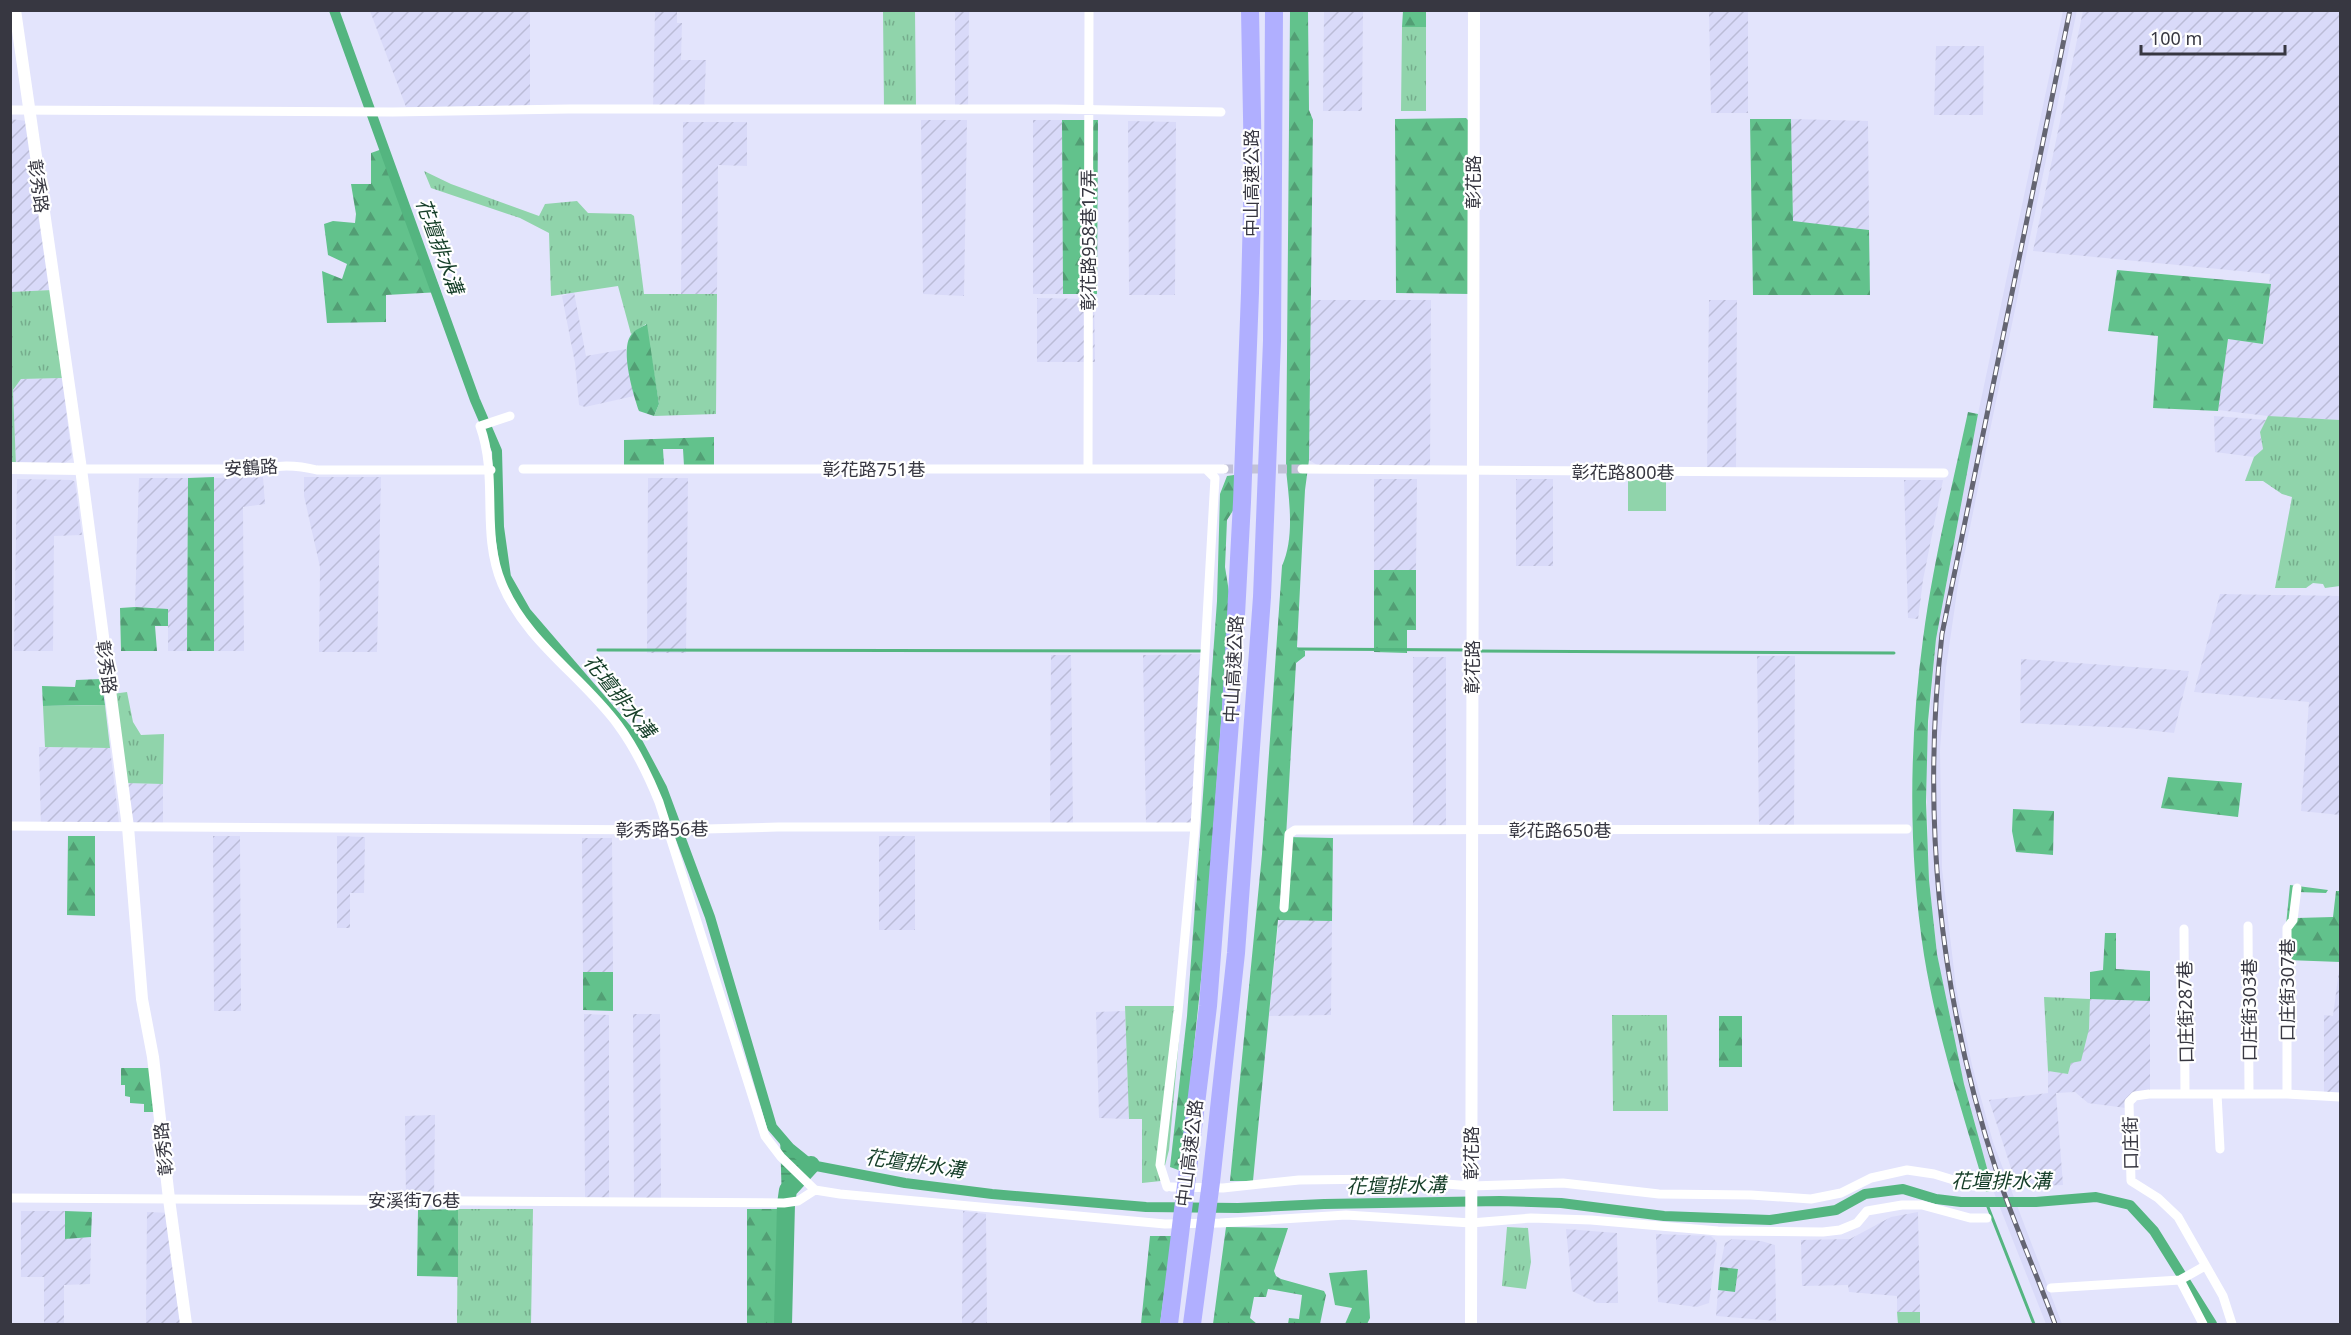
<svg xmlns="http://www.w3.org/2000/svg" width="2351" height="1335" font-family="'Noto Sans','Noto Sans TC',sans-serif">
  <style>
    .built { fill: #d9daf9 }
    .industrial { fill: url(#industrial-furrows) }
    .grass { fill: url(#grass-tufts) }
    .forest { fill: url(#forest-firs) }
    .garden { fill: #90d4ab }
    .water { fill: url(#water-rules) }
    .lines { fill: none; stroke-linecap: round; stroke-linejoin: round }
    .stream { stroke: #54b580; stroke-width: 3 }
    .canal { stroke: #54b580; stroke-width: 10 }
    .river { stroke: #54b580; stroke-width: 18 }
    .minor-tunnel { stroke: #c1c1d7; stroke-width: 9; stroke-dasharray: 9 4.5; stroke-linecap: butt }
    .minor { stroke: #fff; stroke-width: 9 }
    .tertiary { stroke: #fff; stroke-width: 12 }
    .motorway { stroke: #b0afff; stroke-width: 18 }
    .rail-casing { stroke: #646572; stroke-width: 5 }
    .rail { stroke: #fff; stroke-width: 3; stroke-dasharray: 9; stroke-linecap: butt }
    .labels { text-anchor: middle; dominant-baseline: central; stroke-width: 4.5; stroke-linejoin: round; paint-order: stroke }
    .street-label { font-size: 18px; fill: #373741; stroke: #fff }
    .water-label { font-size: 20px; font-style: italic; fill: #153e28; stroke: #fff }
  </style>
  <defs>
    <pattern id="industrial-furrows" width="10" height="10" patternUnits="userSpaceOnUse" patternTransform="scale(1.5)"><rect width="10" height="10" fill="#d9daf9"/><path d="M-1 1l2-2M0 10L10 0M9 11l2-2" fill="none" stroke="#bbbcd7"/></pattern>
    <pattern id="grass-tufts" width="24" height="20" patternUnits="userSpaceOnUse" patternTransform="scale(1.5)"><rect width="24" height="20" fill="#90d4ab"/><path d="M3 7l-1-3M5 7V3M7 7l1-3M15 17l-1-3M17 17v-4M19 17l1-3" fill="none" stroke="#76ad8d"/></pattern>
    <pattern id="forest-firs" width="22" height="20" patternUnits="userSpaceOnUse" patternTransform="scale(1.5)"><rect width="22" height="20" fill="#62c28c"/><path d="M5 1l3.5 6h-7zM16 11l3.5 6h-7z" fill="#529e74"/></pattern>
    <pattern id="water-rules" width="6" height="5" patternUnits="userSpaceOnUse" patternTransform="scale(1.5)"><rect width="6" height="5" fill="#54b580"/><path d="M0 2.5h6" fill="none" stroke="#46946a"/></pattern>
  </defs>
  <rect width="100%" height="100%" fill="#e3e4fc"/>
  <path class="built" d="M2077 10 1958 585 1946 668 1940 750 1942 869 1956 987 1972 1065 1993 1142 2062 1324H2046L1993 1190 1964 1084 1948 1014 1937 954 1929 880 1926 762 1936 639 1978 414 2063 11Z"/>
  <path class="industrial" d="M370 11H530V109L406 107Z
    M655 11H677V23H682L681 60H706L704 111 653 110Z
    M955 11H969L968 110 955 109Z
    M1324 11H1363L1362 111H1323Z
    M1709 11H1748V113H1711Z
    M2083 11H2340V420L2268 416 2218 410 2228 339 2264 344 2270 274 2033 251Z
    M1936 46H1984L1983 115H1934Z
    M10 119 27 121 52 290 11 292Z
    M1791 119 1868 121 1869 230 1793 222Z
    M921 120H967L964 296 923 294Z
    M1033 120H1062L1063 294H1033Z
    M1128 121 1176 122 1175 295H1129Z
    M683 122H747V166L718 165 717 294H681Z
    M574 292 586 356 626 349 634 396 585 407 579 405 575 363 562 296Z
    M1037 298 1094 299 1095 362H1037Z
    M1311 300H1431L1430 470 1322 468 1309 460Z
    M1709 300H1737L1736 471 1707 470Z
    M62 378 72 458 62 465 16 466 13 390 21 379Z
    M2214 416 2267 420 2260 432 2263 449 2254 457 2215 452Z
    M263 477 265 504 243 507 244 651H214V478Z
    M304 477H381L377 652H319L320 567 304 496Z
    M139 478H188L187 651H168V609L135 607Z
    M648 478H688L686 653H647Z
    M17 479 72 480 75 482 82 535 54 536 53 651H14Z
    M1374 479H1417L1416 570H1374Z
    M1516 479H1553V566H1516Z
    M1904 480H1943L1923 580 1918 619 1908 618Z
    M2220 594 2340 596V815L2301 811 2309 702 2194 692Z
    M1206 654 1193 824 1146 825 1143 655Z
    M1051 655H1071L1073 825 1050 824Z
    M1757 656H1795L1794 828H1759Z
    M1413 657H1446V827H1413Z
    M2021 659 2189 671 2174 733 2130 728 2020 723Z
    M39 747 110 748 119 823 41 827Z
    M125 783 163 784V826H130Z
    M213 836H240L241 1011H214Z
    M337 836 365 837 364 893H350V928H337Z
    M879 836H915V930H879Z
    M582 838H612L613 972H583Z
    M1279 920 1332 921 1331 1015 1269 1016Z
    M2340 962V1095L2324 1093V1015L2333 1016Z
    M2090 999 2150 1001V1092L2132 1093 2126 1108 2088 1103 2075 1092 2056 1093 2063 1185 2017 1187 1989 1100 2048 1093V1071L2068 1074 2071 1063 2089 1029Z
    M1125 1011 1129 1119 1099 1118 1096 1012Z
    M584 1014 609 1015V1200H585Z
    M633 1014H660L661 1200H634Z
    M435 1115 434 1200H406L405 1116Z
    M21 1211H65L66 1239 91 1237 90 1284 64 1285V1324H44V1277H21Z
    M963 1211 986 1214 987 1324H962Z
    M147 1212 172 1213 185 1324H146Z
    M1918 1212 1920 1312H1897V1296L1849 1292 1848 1285 1802 1286 1801 1240 1850 1239 1891 1217Z
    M1566 1229 1617 1233 1618 1303H1597L1572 1291Z
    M1656 1234 1711 1236 1714 1239 1717 1243 1709 1303 1697 1307 1658 1302Z
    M1732 1239 1761 1241 1775 1245 1776 1321 1716 1316 1718 1290 1735 1292 1737 1270 1720 1267 1725 1243Z"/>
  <path class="grass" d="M883 11H915L916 109 884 110Z
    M1402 27H1426V111H1401Z
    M424 171 451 184 539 216 545 204 577 201 588 213 631 214 634 216 644 294H717L716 414 654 416 659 404 646 324 631 334 618 286 551 296 549 233 520 218 431 188Z
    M52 290 62 378 21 379 13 390 16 466H11V292Z
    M2268 416 2340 420V586L2325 588 2323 584 2313 583 2306 588H2275L2292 497 2282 494 2263 481H2245L2254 457 2263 449 2260 432Z
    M127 692 133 722 141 735 164 734 163 784 125 783 112 694Z
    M2044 997 2090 999 2089 1029 2081 1061 2071 1063 2068 1074 2048 1071Z
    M1125 1006H1182L1169 1150 1161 1181 1142 1183V1119H1129Z
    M1612 1015H1667L1668 1111H1613Z
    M458 1209H533L531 1324H457Z
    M1507 1227 1528 1228 1531 1262 1526 1289 1502 1286Z"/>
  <path class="forest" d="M1290 11H1308L1309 110 1313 120 1309 460 1305 490 1297 647 1305 651V656L1296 663 1286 837 1333 838 1332 921 1278 920 1253 1181H1230L1262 854 1282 566C1295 537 1289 500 1286 469Z
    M1403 11H1426V27H1402Z
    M1466 118 1471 123V294L1396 293 1395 119Z
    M1750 119H1791L1793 221 1869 230 1870 295H1753Z
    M1062 120H1098L1097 294H1063Z
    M385 148 441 292 386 295V322L327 323 322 271 342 279 347 264 328 255 324 224 333 221 355 223 356 214 351 184H371V153Z
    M2117 270 2271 284 2263 344 2228 339 2218 411 2153 408 2158 336 2108 331Z
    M647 324 659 404 654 416 639 411C633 394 620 350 631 335 634 330 642 327 647 324Z
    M1968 412 1978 414 1936 639 1928 721 1926 802 1929 880 1937 954 1964 1084 1993 1190 1986 1192C1963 1114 1937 1035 1924 955 1908 851 1909 742 1923 639 1933 562 1952 487 1968 412Z
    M714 437V468L684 466 683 449H663L664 465H624V440Z
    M1234 475V509L1227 520 1225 567 1230 598 1206 932 1181 1171 1170 1167 1187 1016 1217 601 1220 494 1227 476Z
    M214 477V651H187L188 478Z
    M1374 570H1416V630H1407V653L1374 652Z
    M135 607 168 609V626H155L157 651H121L120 608Z
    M101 679 105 705 43 706 42 686 75 687 76 680Z
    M2168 777 2242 783 2238 817 2161 808Z
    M2013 809 2054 811 2053 855 2016 852 2012 831Z
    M68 836H95V916L67 915Z
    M2290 885 2328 890 2326 893 2298 892 2297 918 2333 917 2336 891H2340V962L2287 960 2286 925Z
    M2105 933H2116V969L2150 971V1001L2090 999V972L2103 970Z
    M583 972H613V1011L583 1010Z
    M1719 1016H1742V1067H1719Z
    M121 1068H154L159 1112H144V1104L130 1103V1097L125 1096V1085H121Z
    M458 1209V1277L417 1276 418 1210Z
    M747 1209H784L783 1324H747Z
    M65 1211 92 1212 91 1237 65 1239Z
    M1226 1227 1288 1228 1274 1271 1276 1276 1281 1279 1324 1291 1326 1295 1320 1324H1288L1289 1318 1299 1319 1302 1295 1268 1289 1266 1297H1254L1250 1318 1257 1324H1213Z
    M1150 1236H1172L1160 1324H1141Z
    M1720 1267 1738 1269 1735 1292 1718 1290Z
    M1367 1270 1370 1318 1367 1324H1345L1352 1308 1335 1305 1329 1273Z"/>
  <path class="garden" d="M1628 480H1666V511H1628Z
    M105 705 110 748 45 747 43 706Z
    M1897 1312H1920V1324H1898Z"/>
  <path class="water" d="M775 1123 790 1148 811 1165 788 1190 786 1204H782L780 1135Z"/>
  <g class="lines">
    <path class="stream" d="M1299 649 1469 650
      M598 650 1202 651
      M1475 651 1894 653
      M1986 1202 2034 1324"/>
    <path class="canal" d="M334 10 475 400 497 451 499 527 506 577 526 612 637 741 662 788 710 917 772 1127 790 1148 811 1165 905 1183 992 1194 1146 1207 1238 1208 1324 1204 1500 1201 1561 1203 1664 1216 1770 1220 1836 1210 1865 1194 1903 1189 1936 1199 1961 1202H2036L2096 1197 2130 1205 2154 1231 2212 1324"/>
    <path class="river" d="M783 1324 786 1204 788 1190 811 1165"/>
    <path class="minor-tunnel" d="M1224 469H1302"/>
    <path class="minor" d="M10 110 393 112 569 109H1056L1221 112
      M510 416 480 426C499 479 480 531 502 584 526 642 582 676 618 725 635 748 648 775 659 802L765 1136 781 1157 815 1190 840 1194 1165 1224 1220 1223 1346 1215 1471 1223 1531 1218 1591 1220 1718 1231 1823 1232 1840 1230 1857 1223 1867 1211 1902 1205H1922L1970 1218H1987
      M81 469H261C281 464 298 465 317 470H491
      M523 469H1224
      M1088 469 1089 10
      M1302 469 1944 473
      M10 826 667 830 778 827H1195
      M1284 908 1289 834 1295 830 1907 829
      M2248 926 2249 1094
      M2184 929 2185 1094
      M2217 1094 2220 1149
      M2287 1094V928L2293 920 2297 888
      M1167 1187 1160 1165 1178 1011 1195 827 1215 478 1206 469
      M1171 1187 1223 1188 1299 1180 1385 1179 1471 1186 1563 1183 1659 1194 1751 1195 1811 1199 1841 1193 1871 1178 1907 1170 1934 1174 1973 1186
      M10 1198 784 1203 798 1201 815 1190
      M2180 1280 2203 1324
      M2051 1288 2180 1280 2205 1266
      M2232 1324 2223 1296 2178 1217 2158 1198 2131 1181 2129 1102 2135 1096 2149 1094H2287L2340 1097"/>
    <path class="tertiary" d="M15 10 81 469 128 827 142 999 153 1057 169 1199 186 1324
      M10 468 81 469
      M1471 1324 1474 10"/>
    <path class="motorway" d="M1169 1324 1208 1006 1231 709 1242 502 1250 293 1253 170 1250 10
      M1192 1324 1211 1182 1236 953 1262 597 1272 341 1274 10"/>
    <g class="rail-casing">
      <path id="rail" d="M2055 1324C2037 1275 2015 1226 1998 1176 1940 1000 1921 818 1942 634L2070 10"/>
    </g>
    <use href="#rail" class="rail"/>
  </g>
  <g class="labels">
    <g class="street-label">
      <text transform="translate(1473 182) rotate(-90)">彰花路</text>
      <text transform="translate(1251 183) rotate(-90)">中山高速公路</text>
      <text transform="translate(39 186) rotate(82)">彰秀路</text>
      <text transform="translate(1088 240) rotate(-90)">彰花路958巷17弄</text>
      <text transform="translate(251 467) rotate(-3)">安鶴路</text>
      <text x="874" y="469">彰花路751巷</text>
      <text x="1623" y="472">彰花路800巷</text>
      <text transform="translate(107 667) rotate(82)">彰秀路</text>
      <text transform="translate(1472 667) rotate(-90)">彰花路</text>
      <text transform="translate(1233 669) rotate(-87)">中山高速公路</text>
      <text transform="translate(662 829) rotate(-1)">彰秀路56巷</text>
      <text x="1560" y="830">彰花路650巷</text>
      <text transform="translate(2287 990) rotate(-90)">口庄街307巷</text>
      <text transform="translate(2249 1010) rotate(-90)">口庄街303巷</text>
      <text transform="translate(2185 1012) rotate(-91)">口庄街287巷</text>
      <text transform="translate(2130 1143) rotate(-91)">口庄街</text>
      <text transform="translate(163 1149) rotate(-96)">彰秀路</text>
      <text transform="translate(1189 1153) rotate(-83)">中山高速公路</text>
      <text transform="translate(1471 1153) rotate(-90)">彰花路</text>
      <text x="414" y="1200">安溪街76巷</text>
    </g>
    <g class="water-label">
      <text transform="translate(440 246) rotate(70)">花壇排水溝</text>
      <text transform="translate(620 696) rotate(51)">花壇排水溝</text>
      <text transform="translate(915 1163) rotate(8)">花壇排水溝</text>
      <text x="2001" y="1180">花壇排水溝</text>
      <text transform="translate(1396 1185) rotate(-1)">花壇排水溝</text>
    </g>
  </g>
  <rect width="2351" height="1335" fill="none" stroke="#373741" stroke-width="24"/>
  <path d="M2141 45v9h144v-9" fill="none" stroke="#373741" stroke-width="3"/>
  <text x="2150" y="45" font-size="18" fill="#373741" stroke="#ffffff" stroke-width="4.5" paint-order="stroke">100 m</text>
</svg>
